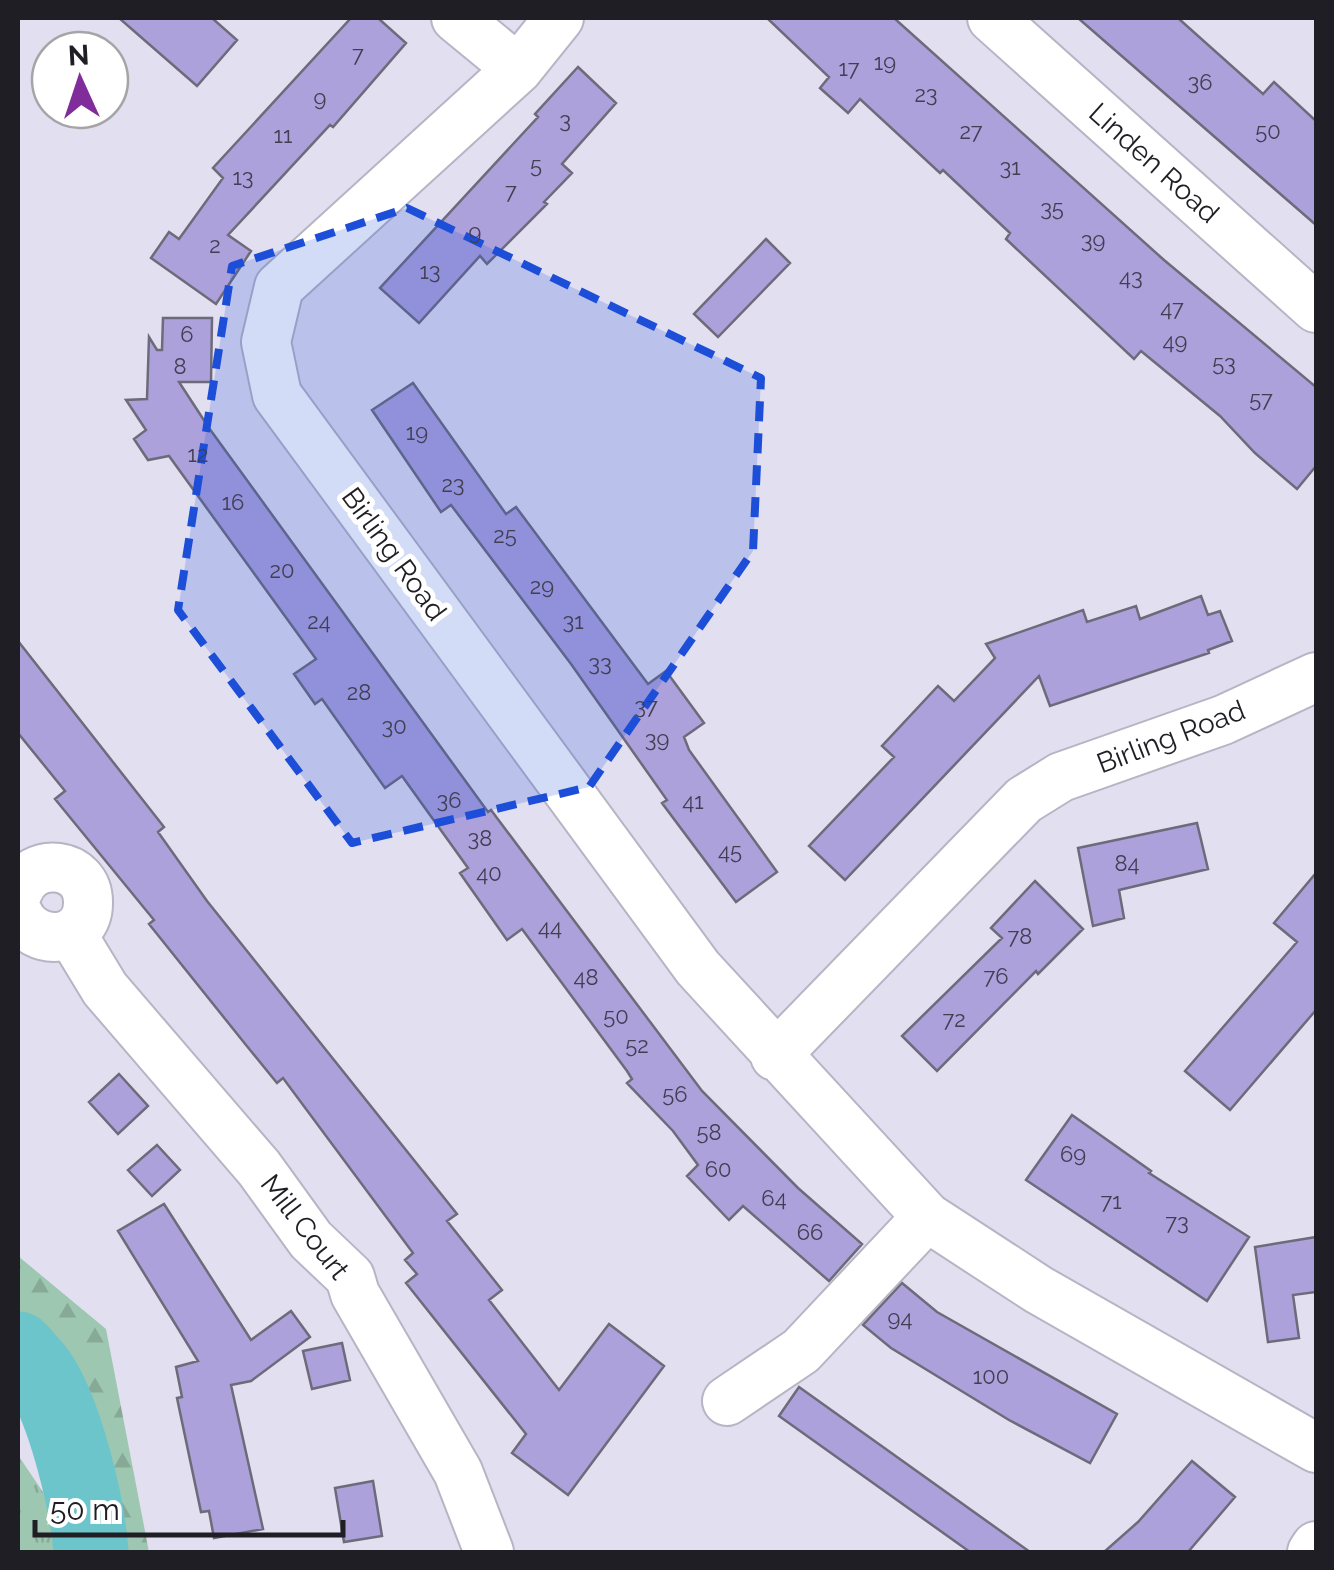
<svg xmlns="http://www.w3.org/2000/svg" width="1334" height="1570" font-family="Raleway,sans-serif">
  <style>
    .forest { fill: url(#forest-firs) }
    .park { fill: url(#park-tufts) }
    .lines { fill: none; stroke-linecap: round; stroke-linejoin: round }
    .river { stroke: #6cc5cb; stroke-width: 75 }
    .building { fill: #ada1dc; stroke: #6d6b7a; stroke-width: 2.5 }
    .minor-casing { stroke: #b7b4c4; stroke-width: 52 }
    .minor { stroke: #fff; stroke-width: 48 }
    .marked { fill: #1d4ed8; fill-opacity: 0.2; stroke: #1d4ed8; stroke-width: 8; stroke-dasharray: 20 12; stroke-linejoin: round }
    .labels { text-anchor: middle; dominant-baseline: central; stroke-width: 10; stroke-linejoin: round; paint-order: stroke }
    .number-label { font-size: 22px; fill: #423f52 }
    .street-label { font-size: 28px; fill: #1f1e24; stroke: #fff }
  </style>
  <defs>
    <pattern id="forest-firs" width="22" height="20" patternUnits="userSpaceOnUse" patternTransform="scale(2.5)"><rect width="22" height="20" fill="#9dc7b0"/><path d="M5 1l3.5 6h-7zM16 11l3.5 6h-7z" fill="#87aa97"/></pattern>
    <pattern id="park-tufts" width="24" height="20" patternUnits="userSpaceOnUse" patternTransform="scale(2.5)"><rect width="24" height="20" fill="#9dc7b0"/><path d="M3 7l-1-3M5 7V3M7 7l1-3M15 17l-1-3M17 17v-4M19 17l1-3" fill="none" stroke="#87aa97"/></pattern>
  </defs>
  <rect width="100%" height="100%" fill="#e1dff0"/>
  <path class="forest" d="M18 1256 106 1329 149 1552H90V1538L18 1354Z"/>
  <path class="park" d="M18 1455 59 1516 66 1552H18Z"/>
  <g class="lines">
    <path class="river" d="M18 1349C24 1356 32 1364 38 1372 65 1410 88 1506 91 1552"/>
  </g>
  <path class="building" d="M119 18H212L237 40 197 86Z
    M351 18H378L406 43 333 127 330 125 228 235 251 251 216 304 151 258 169 232 179 239 223 178 213 168Z
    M767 18H894L1164 260 1316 387V466L1297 489 1255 453 1220 416 1141 351 1134 359 1006 239 1010 233 943 170 940 173 860 99 848 113 820 88 829 77Z
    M1078 18H1178L1263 94 1274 82 1316 121V225Z
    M578 67 616 103 562 164 572 173 544 202 547 204 487 264 480 256 419 323 380 288 538 117 535 114Z
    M766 239 790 263 718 337 694 314Z
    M163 318H212L211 382H179L209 428 488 812 491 810 702 1091 798 1188 862 1244 829 1281 743 1206 729 1220 687 1176 698 1165 673 1131 627 1083 632 1079 627 1071 522 929 507 940 460 873 468 868 402 776 385 788 322 699 315 704 294 674 316 659 169 456 148 460 134 439 146 430 126 400 147 399 149 337 157 350H162Z
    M413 383 506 514 516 507 648 684 666 671 704 723 684 737 689 750 777 872 736 902 662 803 667 800 571 664 451 505 441 512 372 410Z
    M1201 596 1208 615 1220 611 1232 641 1208 650 1209 653 1050 706 1039 676 845 880 809 846 894 757 882 746 938 686 954 701 995 658 986 644 1083 610 1087 622 1136 606 1140 619Z
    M18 641 164 827 158 832 207 901 457 1214 447 1221 502 1290 489 1300 559 1390 609 1324 664 1366 568 1495 512 1453 526 1434 406 1283 417 1274 405 1260 413 1253 283 1078 277 1083 246 1045 149 924 154 920 55 799 65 791 18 733Z
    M1197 823 1208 869 1119 890 1124 918 1093 926 1078 848Z
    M1316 873V1010L1230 1110 1185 1071 1297 942 1274 923Z
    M1035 881 1083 929 1038 974 1036 971 937 1071 902 1036 1002 938 991 928Z
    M119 1074 148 1106 118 1134 89 1102Z
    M1072 1115 1151 1171 1149 1173 1249 1237 1207 1301 1026 1180Z
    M157 1145 180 1170 152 1196 128 1170Z
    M164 1204 251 1340 291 1311 310 1337 251 1381 231 1385 263 1529 214 1538 209 1511 201 1512 177 1398 182 1397 176 1367 198 1361 118 1231Z
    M1316 1237V1292L1293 1295 1299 1338 1268 1342 1255 1247Z
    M902 1283 937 1312 1117 1414 1090 1463 1009 1420 891 1348 863 1325Z
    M342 1343 350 1380 312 1389 303 1351Z
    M799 1387 1030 1552H970L779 1416Z
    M1192 1461 1235 1497 1188 1552H1104L1138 1522Z
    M373 1481 382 1536 344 1542 335 1488Z"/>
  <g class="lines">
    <g class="minor-casing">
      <path id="minor" d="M456 18 518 69
        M559 18 518 69 279 287 266 342 277 395 698 968 927 1217 1039 1290 1316 1448
        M992 18 1316 308
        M18 892C31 855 88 861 88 902 89 945 33 948 18 913
        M71 933 105 989 259 1168 311 1240 350 1277 355 1294 458 1472 489 1552
        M775 1056 1024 800 1061 777 1223 720 1316 677
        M727 1401 801 1351 927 1217
        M1312 1552 1316 1546"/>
    </g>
    <use href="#minor" class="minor"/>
  </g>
  <path class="marked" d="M407 208 761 378 753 551 589 787 352 843 178 610 232 266Z"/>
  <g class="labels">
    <g class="number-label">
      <text x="358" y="54">7</text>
      <text x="885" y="62">19</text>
      <text x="849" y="68">17</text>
      <text x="1200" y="82">36</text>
      <text x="926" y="94">23</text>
      <text x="320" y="98">9</text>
      <text x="565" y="120">3</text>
      <text x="971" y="131">27</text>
      <text x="1268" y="131">50</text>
      <text x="283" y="135">11</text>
      <text x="536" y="165">5</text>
      <text x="1010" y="167">31</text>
      <text x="243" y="177">13</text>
      <text x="511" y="191">7</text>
      <text x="1052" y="208">35</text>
      <text x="475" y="232">9</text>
      <text x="1093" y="240">39</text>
      <text x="215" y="245">2</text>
      <text x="430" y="271">13</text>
      <text x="1131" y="277">43</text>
      <text x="1172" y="308">47</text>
      <text x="187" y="334">6</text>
      <text x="1175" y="341">49</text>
      <text x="1224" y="363">53</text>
      <text x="180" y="366">8</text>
      <text x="1261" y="399">57</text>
      <text x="417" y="432">19</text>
      <text x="198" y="454">12</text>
      <text x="453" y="484">23</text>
      <text x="233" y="502">16</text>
      <text x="505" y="535">25</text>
      <text x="282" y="570">20</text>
      <text x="542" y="586">29</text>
      <text x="319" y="621">24</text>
      <text x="573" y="621">31</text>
      <text x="600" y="663">33</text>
      <text x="359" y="692">28</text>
      <text x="646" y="706">37</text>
      <text x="394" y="726">30</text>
      <text x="657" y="739">39</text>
      <text x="449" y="800">36</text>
      <text x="693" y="801">41</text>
      <text x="480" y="838">38</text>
      <text x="730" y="851">45</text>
      <text x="1127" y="863">84</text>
      <text x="489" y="873">40</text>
      <text x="550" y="927">44</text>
      <text x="1020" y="936">78</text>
      <text x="996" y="976">76</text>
      <text x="586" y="977">48</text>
      <text x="616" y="1016">50</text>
      <text x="954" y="1019">72</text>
      <text x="637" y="1045">52</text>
      <text x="675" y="1094">56</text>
      <text x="709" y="1132">58</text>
      <text x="1073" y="1154">69</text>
      <text x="718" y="1169">60</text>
      <text x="774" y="1198">64</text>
      <text x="1111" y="1201">71</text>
      <text x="1177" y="1222">73</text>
      <text x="810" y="1232">66</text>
      <text x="900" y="1318">94</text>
      <text x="991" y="1376">100</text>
    </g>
    <g class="street-label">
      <text transform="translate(1154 163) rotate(42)">Linden Road</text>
      <text transform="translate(394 554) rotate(54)">Birling Road</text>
      <text transform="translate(1171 737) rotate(-21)">Birling Road</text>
      <text transform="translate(305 1227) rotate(52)">Mill Court</text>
    </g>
  </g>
  <rect width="1334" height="1570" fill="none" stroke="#1f1e24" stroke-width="40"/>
  <g transform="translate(80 80) rotate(357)"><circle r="48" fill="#ffffff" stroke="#a5a5a7" stroke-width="2.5"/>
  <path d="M0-8L18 38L0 25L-18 38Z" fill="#802c9b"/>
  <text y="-15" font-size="28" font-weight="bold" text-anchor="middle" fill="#1f1e24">N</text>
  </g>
  <path d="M35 1520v15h308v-15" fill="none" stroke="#1f1e24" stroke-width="5"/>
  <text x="50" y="1520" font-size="30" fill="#1f1e24" stroke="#ffffff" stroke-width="8" paint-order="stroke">50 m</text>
</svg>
